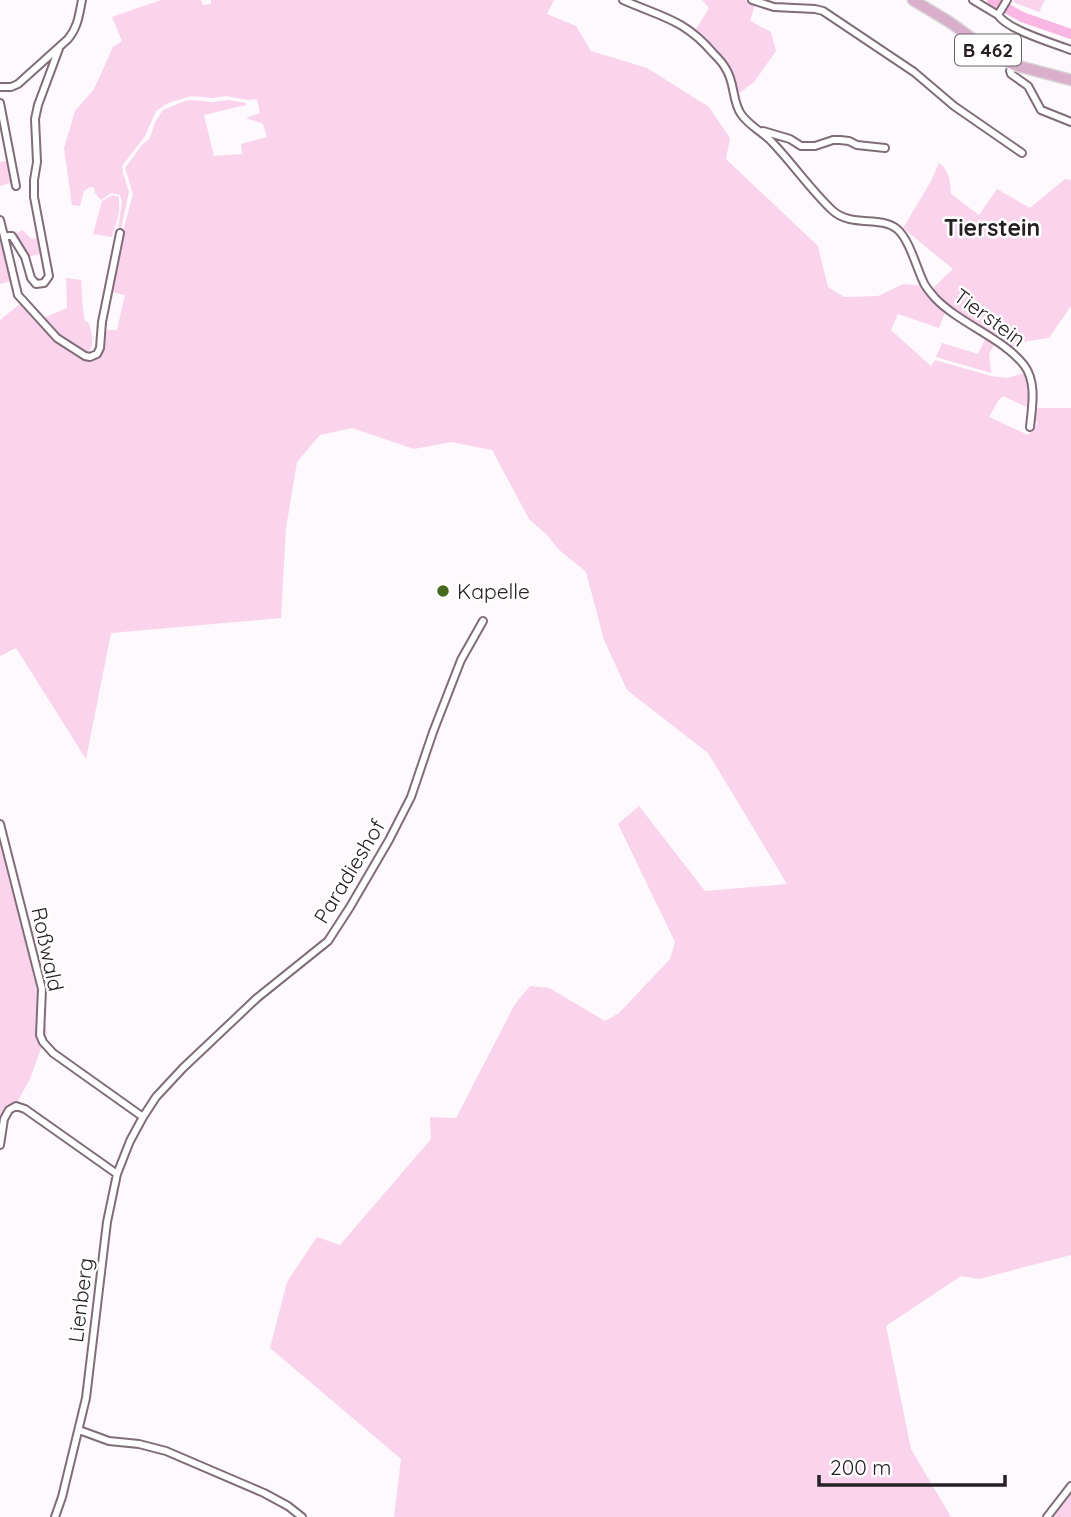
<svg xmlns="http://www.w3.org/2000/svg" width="1071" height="1517" font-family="Quicksand,sans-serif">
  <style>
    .green { fill: #fad4ec }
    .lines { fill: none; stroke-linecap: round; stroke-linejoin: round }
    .river { stroke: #fbb7e4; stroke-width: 10 }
    .minor-casing { stroke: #806d79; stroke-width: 10 }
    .primary-casing { stroke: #d8d7d8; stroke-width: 13 }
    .minor { stroke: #fff; stroke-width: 6 }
    .primary { stroke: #d9afcb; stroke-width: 10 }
    .poi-dot { fill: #48681e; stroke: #fff; stroke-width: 2.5 }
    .labels { text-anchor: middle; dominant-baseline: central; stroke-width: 5; stroke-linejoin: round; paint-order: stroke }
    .shield { fill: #fff; stroke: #686366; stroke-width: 2 }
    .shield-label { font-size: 19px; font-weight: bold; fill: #272025 }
    .street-label { font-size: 21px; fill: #272025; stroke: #fff }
    .poi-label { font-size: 21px; fill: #272025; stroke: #fff; text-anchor: start }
    .neighbourhood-label { font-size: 23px; font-weight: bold; fill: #272025; stroke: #fff }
  </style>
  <rect width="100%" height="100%" fill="#fef9fc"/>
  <path class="green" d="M161 0H201L203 5 211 4V0H554L547 14 576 26 591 51 647 68 709 107 730 138 726 159 818 246 828 287 844 297 878 296 903 284 923 286 946 310 939 328 898 314 891 330 931 366 935 360 991 376 1007 378 1024 373 1026 374 1029 408 1003 396 998 401 989 417 1028 435 1038 423 1035 420 1034 408H1071V1255L979 1279 961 1276 886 1326 911 1449 951 1517H394L401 1459 270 1348 287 1282 317 1237 340 1245 431 1139 430 1117 456 1118 515 1004 530 986 549 988 605 1021 619 1013 670 959 675 942 618 824 639 806 705 891 787 884 708 753 627 690 604 640 586 572 558 549 548 536 529 519 492 450 451 442 414 449 352 428 320 435 297 462 286 528 281 618 111 633 86 759 16 648 0 656V320L21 303C40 323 66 358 96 358L104 347 107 330H117L125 295 110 292 117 257 120 255 123 242 121 239 133 194 125 168 142 145 150 138 155 122 163 110 185 101 192 100 212 102 229 100 246 103V105L204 115 214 156 242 154 241 144 267 137 263 124 246 118 260 113 257 99 248 100 226 96 212 98 191 96 168 103 156 111 145 136 122 166 123 173 129 192 121 229H118L122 202 120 195 111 193 101 200 95 193 94 188 90 187 84 191 80 206 72 205 64 148 75 111 94 89 113 47 122 41 112 17Z
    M702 0H749L755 4 750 21 771 32 776 51 754 82 738 94 732 77 726 64 696 29 709 8Z
    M1014 0H1045L1039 12 1013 2Z
    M7 161 14 182 0 186V162Z
    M939 163C950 171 950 181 951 194L979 215 997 189 1030 208 1065 179 1071 180V306L1049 338C1040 339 1032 340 1024 342 1017 345 1014 348 1007 347L947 307 931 290 953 269 903 228 930 183Z
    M113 195 119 197V213L112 237 93 234 102 201Z
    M22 230 32 239 39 237 42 253 29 257 16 234Z
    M0 237 12 281 0 284Z
    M66 278 81 280C82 294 82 306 85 321L89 323C91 332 96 344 88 352 70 349 54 331 43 318L67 308Z
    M986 337 994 345 989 354 991 373 936 357 942 343 978 354Z
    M0 839 47 1032 30 1079 0 1133Z
    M1071 1491V1517H1048Z"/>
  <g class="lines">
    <path class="river" d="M992 0 1022 17 1071 34"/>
    <g class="minor-casing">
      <path id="minor" d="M623 0C661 17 684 19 713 53 718 58 723 63 726 69 735 83 732 101 741 114 749 126 763 132 772 142 793 164 810 189 832 210 851 228 880 215 897 229 909 239 916 266 923 281 925 287 931 293 935 298 960 324 1003 338 1024 365 1037 382 1032 407 1030 427
        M752 0 774 7 815 9 823 11 914 72 954 106 1022 153
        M973 0 998 15C1008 30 1053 43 1071 50
        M998 15 1007 0
        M1014 65 1010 71 1011 74 1028 86 1041 110 1071 122
        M0 87H11L18 84 68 39C78 27 79 15 82 0
        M0 103 16 186
        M763 131 790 139 801 146H815L833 140H840L849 141 857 145 885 148
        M0 220 4 236H12L25 257 31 278 36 284 44 283 49 276 34 197V180L37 162 35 119 38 105 60 46
        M4 236 18 295 57 338 85 356 90 357 97 354 100 348 102 322 120 233
        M0 824 42 989 40 1035 43 1042 53 1053 143 1117
        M0 1145 4 1119 9 1110 16 1106 25 1109 117 1174
        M79 1430 109 1441 139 1444 166 1451 264 1493 288 1506 302 1517
        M55 1517 62 1497 86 1398 107 1222 117 1174 130 1141 143 1117 156 1097 183 1068 257 998 328 941 350 907 389 840 411 797 433 732 461 660 483 621
        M1047 1517 1071 1486"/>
    </g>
    <g class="primary-casing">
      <path id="primary" d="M913 0 951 23 992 53 1014 65 1071 80"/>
    </g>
    <use href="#minor" class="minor"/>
    <use href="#primary" class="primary"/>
  </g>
  <circle class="poi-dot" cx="443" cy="591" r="7"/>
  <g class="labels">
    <rect class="shield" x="955" y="34.5" width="66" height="31" rx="5"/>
    <g class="shield-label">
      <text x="988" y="50">B 462</text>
    </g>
    <g class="street-label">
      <text transform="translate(990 317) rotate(36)">Tierstein</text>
      <text transform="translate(349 871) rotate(-59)">Paradieshof</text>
      <text transform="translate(48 949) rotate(78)">Roßwald</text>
      <text transform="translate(80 1300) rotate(-83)">Lienberg</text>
    </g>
    <g class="poi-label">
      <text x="457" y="591">Kapelle</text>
    </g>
    <g class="neighbourhood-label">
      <text x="992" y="227">Tierstein</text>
    </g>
  </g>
  <path d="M819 1475v10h186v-10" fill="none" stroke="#272025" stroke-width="3.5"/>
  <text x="830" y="1475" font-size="21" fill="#272025" stroke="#ffffff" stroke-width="5" paint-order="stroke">200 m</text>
</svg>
